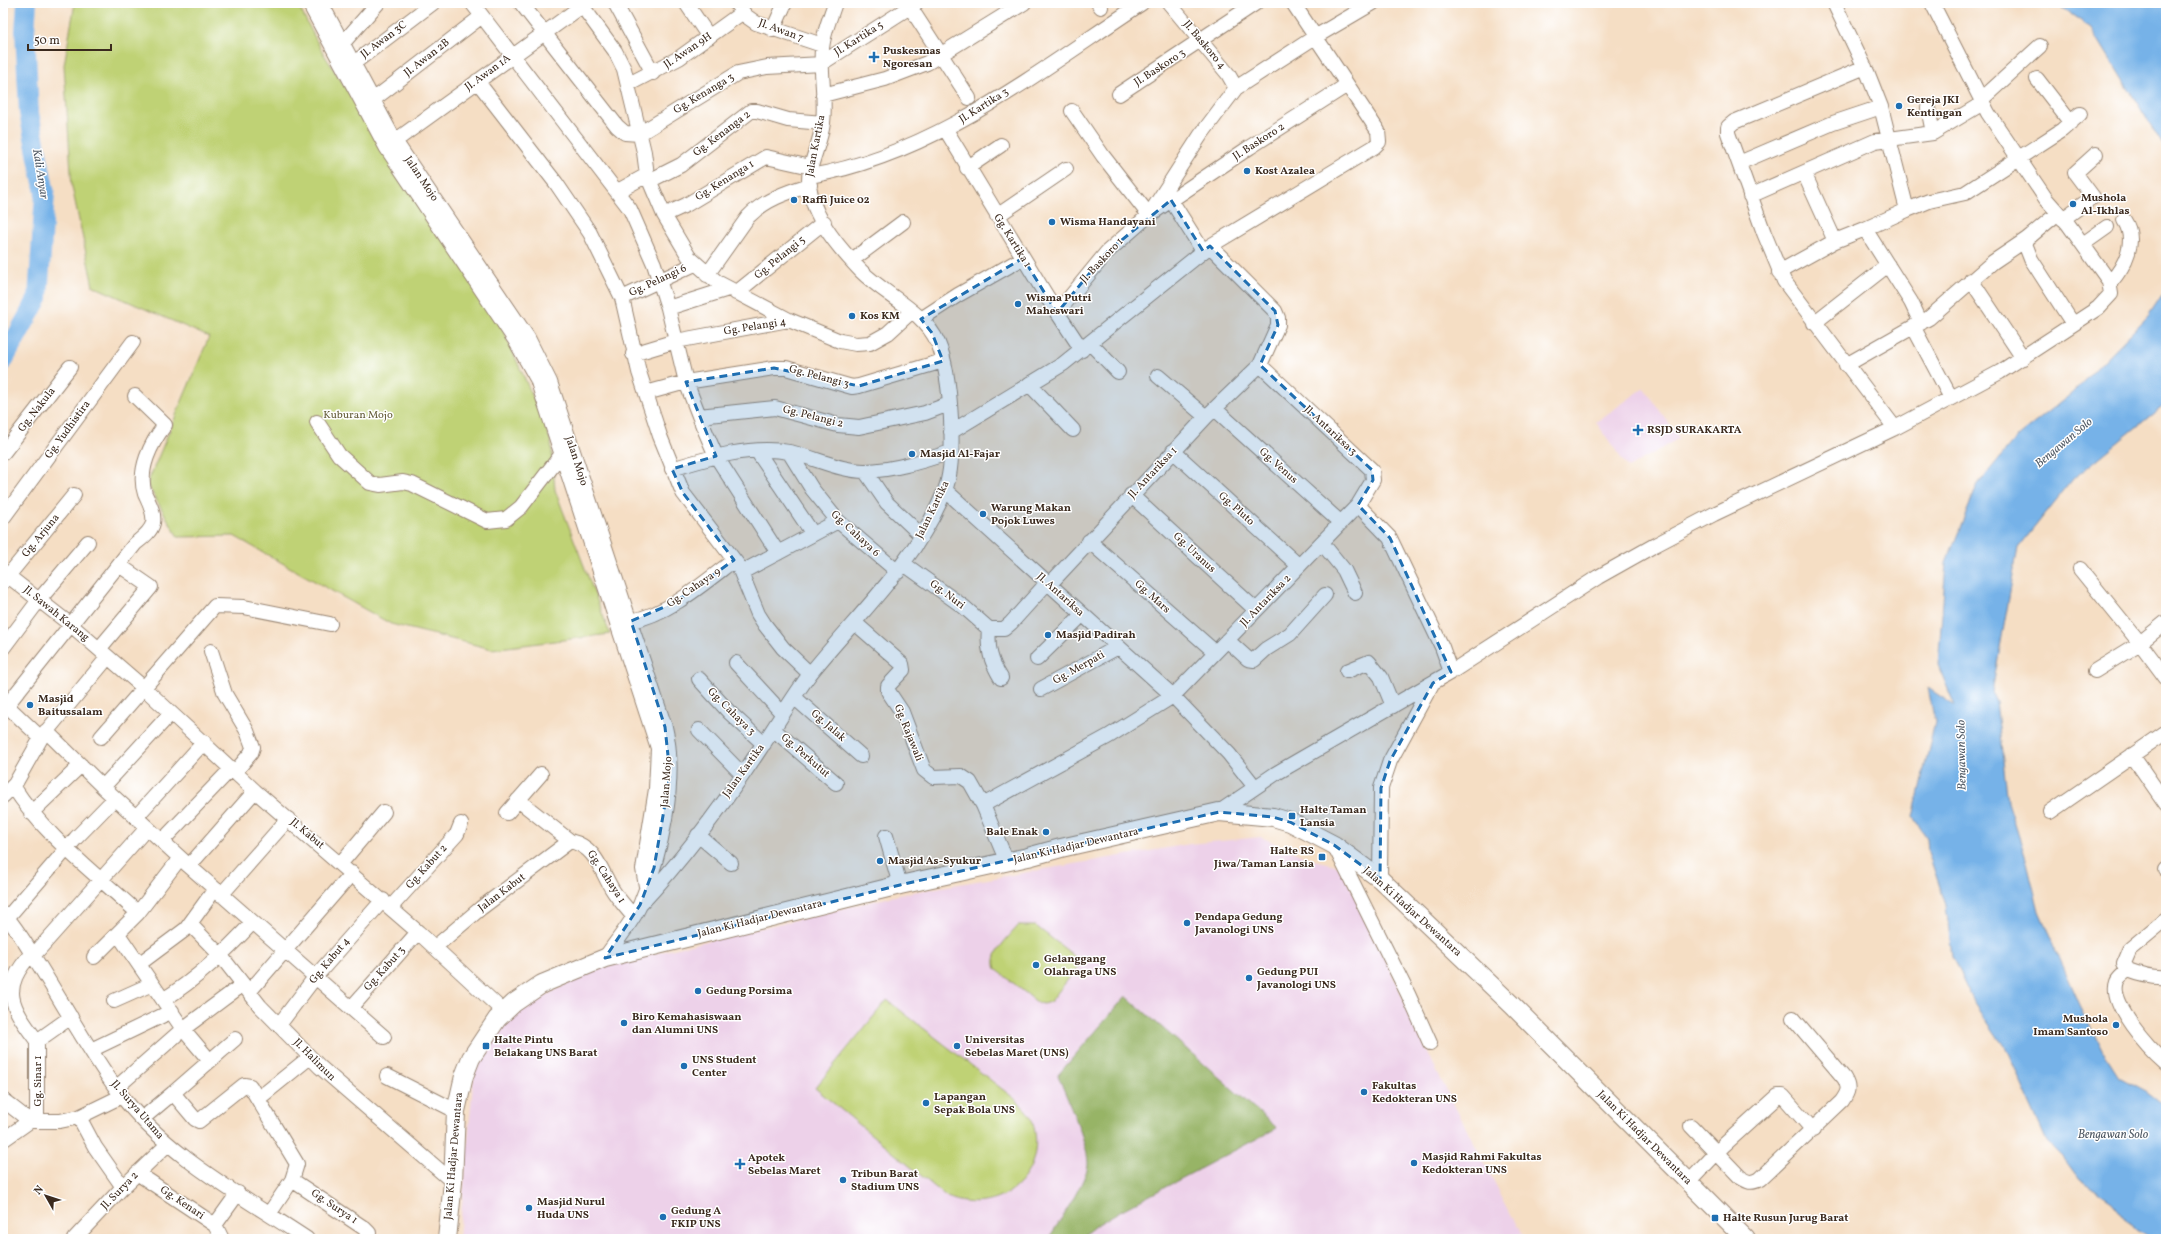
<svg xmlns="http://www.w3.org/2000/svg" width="2169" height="1242" font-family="Vollkorn,serif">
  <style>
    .built { fill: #edd1e9 }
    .green { fill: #bfd275; stroke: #7d7e4a }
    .forest { fill: #97b466; stroke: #696f42 }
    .water { fill: #76b2e8; stroke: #586e83 }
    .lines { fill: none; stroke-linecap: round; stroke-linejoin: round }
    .river { stroke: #76b2e8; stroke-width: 20 }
    .minor-casing { stroke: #988471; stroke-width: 16 }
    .major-casing { stroke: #988471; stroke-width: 20 }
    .minor { stroke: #fff; stroke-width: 14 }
    .major { stroke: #fff; stroke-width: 18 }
    .marked { fill: #1f6fb2; fill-opacity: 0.2; stroke: #1f6fb2; stroke-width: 3; stroke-dasharray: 8 5; stroke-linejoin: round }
    .poi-dot { fill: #1f6fb2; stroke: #fff; stroke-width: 1.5 }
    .labels { text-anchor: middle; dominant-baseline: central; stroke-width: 3; stroke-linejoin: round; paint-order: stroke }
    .street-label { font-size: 11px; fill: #3b2a1e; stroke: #fff }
    .poi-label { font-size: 11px; font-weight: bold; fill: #3b2a1e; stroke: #fff; text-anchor: start }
    .park-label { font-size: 11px; fill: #635c38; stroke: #fff }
    .water-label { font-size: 12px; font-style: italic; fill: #505a65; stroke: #fff }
  </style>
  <rect width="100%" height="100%" fill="#fff"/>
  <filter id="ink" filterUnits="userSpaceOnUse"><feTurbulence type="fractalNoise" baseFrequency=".025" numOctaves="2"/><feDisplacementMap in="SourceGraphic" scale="8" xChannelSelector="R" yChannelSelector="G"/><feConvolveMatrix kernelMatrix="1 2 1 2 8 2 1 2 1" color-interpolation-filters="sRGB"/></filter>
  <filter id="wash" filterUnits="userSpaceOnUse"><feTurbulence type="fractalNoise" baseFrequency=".012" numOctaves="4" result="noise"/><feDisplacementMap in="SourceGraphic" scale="16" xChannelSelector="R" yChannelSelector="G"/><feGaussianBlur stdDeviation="0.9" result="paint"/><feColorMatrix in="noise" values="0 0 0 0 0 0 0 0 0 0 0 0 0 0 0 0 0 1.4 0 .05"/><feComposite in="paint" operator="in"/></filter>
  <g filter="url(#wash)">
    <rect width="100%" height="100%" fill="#f5dec4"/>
    <path class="built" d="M1644 388 1679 438 1628 468 1596 422Z
      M1261 837 1309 859 1340 866 1366 917 1437 1072 1524 1239H459L474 1072 505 1019 594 968 907 893 1190 844Z"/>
    <path class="green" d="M75 3H297L323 53 499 321 545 424 551 442 555 490 610 634 492 649 391 624 234 536 178 537 147 484 209 337 93 286 72 187 64 65Z
      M1018 926H1036L1078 959V967L1050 1002 1043 1004 1038 1003 996 969C990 953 1008 938 1018 926Z
      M887 1000 1015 1099C1021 1105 1029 1112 1032 1120 1050 1174 999 1219 947 1197L815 1088Z"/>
    <path class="forest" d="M1126 996 1277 1128 1120 1211 1095 1226 1079 1239H1048C1057 1226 1089 1177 1088 1163 1087 1140 1066 1097 1058 1075Z"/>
    <path class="water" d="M2055 3H2166V150L2091 28Z
      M2166 289V403L2073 479 2018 548 1992 692 1996 702 2008 802 2027 862 2039 911 2080 1005 2105 1055 2119 1077 2145 1091 2166 1107V1239H2153L2134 1229 2112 1201 2079 1179 2065 1160 2047 1142 2006 1049 1975 1004 1952 957 1946 905 1928 852 1927 838 1913 817 1935 722 1928 688 1955 706 1938 665 1946 563 1978 484 2017 437 2071 394 2148 316Z"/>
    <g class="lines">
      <path class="river" d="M3 361 38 298 45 193 29 113 25 31 27 3"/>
    </g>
  </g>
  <g filter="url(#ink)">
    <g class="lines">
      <g class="minor-casing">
        <path id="minor" d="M309 3 386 147 515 340 537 379 658 748 656 789 643 869 646 886
          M321 3 395 141 528 338 550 382 665 727C678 780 661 855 640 905 632 923 616 941 605 958
          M472 3 630 209 654 264 668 308 686 382 703 426 716 456 778 553
          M521 3 617 126 625 133 639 134 738 73 767 67 822 64
          M580 3 615 51 624 69 644 152 647 175 664 215 689 257 717 282 789 320
          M615 3 653 73
          M686 3 709 37
          M736 3 746 16 756 23 822 45
          M1098 3 1101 7
          M1169 3 1228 74 1236 88
          M1834 3 1868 74 1881 107 1907 210
          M910 7 969 98
          M773 30 785 3
          M336 47 343 43 378 3
          M354 63 433 3
          M822 63 916 3
          M1865 67 1734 122 1728 127V133L1764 233 1784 281 1895 428
          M2037 79 2071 123
          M477 81 556 183 590 233 622 298 639 372 660 436 683 493 738 565 758 614 765 625 783 648 810 674
          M629 84 679 58 743 12
          M1119 94 1256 3
          M823 95 885 79 927 63 1024 3
          M1982 99 2040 46
          M373 100 482 16
          M1928 108 1933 133
          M1072 111 1103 156 1149 215 1200 136 1236 88 1315 37 1373 3
          M946 130 1049 300 1082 350
          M395 141 582 6
          M1739 163 1833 123 1881 107
          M967 168 1001 145
          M1804 173 1835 241
          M810 176C934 155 1039 71 1142 3
          M649 181 681 165 751 111H757L788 120 823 123
          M618 191 647 175
          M1750 196 1875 141 1933 133 1983 103
          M1171 200 1203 251
          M664 215 686 205 766 157 811 167
          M997 216 1066 169
          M2063 219 2093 197 2075 173 2096 154
          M1865 229 1911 302 1921 323
          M2024 241 2031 259 2073 324
          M2083 244 2107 227
          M852 260 903 222
          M1779 272 1835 241 1865 229 1907 210 1929 201 1965 193 2062 130 2080 114
          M707 275 748 217C764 200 787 192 810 185
          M1971 280 2023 358
          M2110 283C2125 266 2138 241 2124 220
          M736 293 824 222
          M622 298 695 264
          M668 308 728 289
          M1057 313 1107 252 1149 215 1250 147 1347 85
          M921 319 958 295 1023 258
          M1814 323 1888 265
          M1914 328 1951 398
          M1090 343 1118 372
          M633 354 676 341 789 320 840 341 856 344 870 343 888 333 912 311
          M1846 365 1929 318 1993 262 2027 239 2058 213
          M1158 376 1206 417
          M1029 384 1073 430
          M646 393 686 382 774 368H786L852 387 859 386 943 361
          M1215 409 1341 523
          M699 416 775 408 838 425 859 427 925 413 949 404
          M317 422 339 455 370 483 380 485 403 482 412 484 487 521 506 519 521 507 561 455
          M951 432 1063 364 1210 246 1374 147 1379 142 1378 131 1293 3
          M757 451 813 534
          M1173 451 1299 566
          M789 452 812 489 838 521 898 572
          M3 453 70 367
          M672 469C707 458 752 445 789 452 814 457 840 471 865 471 895 470 923 461 951 452
          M865 471 887 503 921 535
          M945 490 1173 696 1229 754 1255 787
          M1131 495 1256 610
          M1358 505 1390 538 1442 647 1451 672
          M3 518 133 342
          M1089 541 1215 652
          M1322 543 1344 570 1355 593
          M904 564 964 607 989 629H1004L1011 623 1047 583
          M2080 569 2140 643 2166 678
          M3 572 71 625 144 688 255 791 418 932 504 1012
          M742 572 838 521
          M3 582 74 495
          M1049 585 1206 417 1260 365 1278 325V318L1275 311 1210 246
          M631 621C669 614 704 583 734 560
          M855 623 902 664 903 670 888 686V691L902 712 924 770 933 777 961 776 970 782 983 805 1007 862
          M989 629C987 648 991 662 1001 678
          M1227 640 1248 659 1254 660 1266 649 1290 634 1325 595
          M3 648 39 600 88 542
          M99 649 151 587 119 565
          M211 651 225 694 247 731 253 747 251 753 235 772
          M1037 659 1082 615
          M736 663 783 714
          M1347 671 1369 662 1381 677 1393 706
          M2095 671 2140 643 2166 622
          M699 679 729 712 764 744
          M1041 689 1118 647
          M794 697 861 756
          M3 702 41 738
          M7 705 135 544C142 538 151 532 153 523 155 513 149 503 145 494 137 470 151 443 165 425L135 396
          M773 729 836 783
          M699 730 742 774
          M46 731 103 787 189 866 384 1037
          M101 737 215 606 244 607 330 624
          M2132 755 2166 804
          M13 786C45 837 94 872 138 913
          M103 787 171 713
          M3 796 15 784 41 738 108 657
          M518 800 570 841C596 847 600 869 612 889 618 899 626 907 633 916
          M983 805 1109 736 1173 696 1358 505 1373 480 1372 470 1260 365
          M1219 812 1275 774 1451 672 1598 577 1655 545 1714 514 1895 428 2000 372 2098 308 2111 294 2109 281 2068 224 2046 199 1988 113 1932 3
          M2050 812 2166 732
          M31 813 81 765
          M507 813 541 774
          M136 817 204 742
          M698 835 731 863
          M886 836 900 885
          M162 841 231 769
          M1335 847 1408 994 1430 1043
          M341 863 384 812
          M189 866 255 791
          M2165 869 2166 868
          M1380 879 1381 788 1390 761 1432 684
          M221 895 288 819
          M640 905C684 858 724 804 760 749 777 724 792 698 810 674 858 614 916 563 945 490 957 460 951 373 938 343 923 310 886 296 861 271 837 246 803 207 810 170 814 154 821 139 823 123 826 99 820 74 822 49 823 34 830 18 835 3
          M391 907 457 834 461 824
          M3 913C17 928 28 948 39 965 65 1007 89 1051 118 1091 166 1156 241 1195 307 1239
          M7 918 76 838 115 798
          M2166 919 2130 949 2124 963 2128 970C2141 975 2152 978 2166 977
          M190 924 221 956 260 1006 320 1067 453 1182
          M118 934 183 1029 210 1061
          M435 947 481 908 570 841
          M32 953C0 989 10 1005 37 1041
          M33 956 147 828
          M94 957 138 913 180 858
          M139 964 186 929 215 889
          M2128 970C2124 973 2119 976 2117 981 2108 1004 2150 1049 2166 1063
          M249 992 352 873
          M163 1000C198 978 225 952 253 922
          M114 1001 152 984
          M352 1007 418 932
          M279 1025 316 976 383 900
          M235 1039 173 1093 195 1119 199 1121 244 1085 250 1086 297 1164 292 1180 269 1214
          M37 1041 71 1017
          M91 1050 172 1011
          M387 1076 456 1111
          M116 1088 183 1029 242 985
          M258 1099 310 1057
          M3 1100 30 1121
          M79 1117 95 1147 123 1187
          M142 1119 173 1093
          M37 1121V1041
          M1691 1126 1740 1177C1748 1182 1751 1184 1760 1179L1842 1101C1848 1092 1850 1088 1844 1078L1793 1018
          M3 1140 30 1121H60L79 1117 122 1096
          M137 1173 215 1225 222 1239
          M292 1180 364 1228 369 1233 368 1239
          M1689 1182 1724 1145 1778 1096H1783L1813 1130
          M215 1225 238 1193
          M74 1239 123 1187 168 1144"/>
      </g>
      <g class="major-casing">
        <path id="major" d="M447 1239 453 1182 456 1111 464 1076 471 1058 497 1019 514 1003 542 984 605 958 900 885 1028 857 1061 848 1219 812 1273 817 1290 822 1334 845 1380 879 1512 1005 1746 1239"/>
      </g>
      <use href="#minor" class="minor"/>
      <use href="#major" class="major"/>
    </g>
  </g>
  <path class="marked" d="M1171 200 1203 251 1210 246 1275 311 1278 325 1260 365 1372 470 1373 480 1358 505 1390 538 1451 672 1433 683 1390 761 1381 788 1380 879 1334 845 1290 822 1273 817 1219 812 900 885 605 958 640 905 654 868 670 775 665 727 631 621 674 603 734 560 683 493 672 469 716 456 686 382 774 368 859 386 943 361 932 333 921 319 1023 258 1057 313 1107 252Z"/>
  <g class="poi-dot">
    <path d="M872 51h4v4h4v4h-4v4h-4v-4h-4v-4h4z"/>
    <circle cx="1899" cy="106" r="4"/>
    <circle cx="1247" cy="171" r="4"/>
    <circle cx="794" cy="200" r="4"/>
    <circle cx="2073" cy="204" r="4"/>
    <circle cx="1052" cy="222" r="4"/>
    <circle cx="1018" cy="304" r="4"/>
    <circle cx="852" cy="316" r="4"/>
    <path d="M1636 424h4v4h4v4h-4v4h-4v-4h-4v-4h4z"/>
    <circle cx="912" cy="454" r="4"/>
    <circle cx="983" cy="514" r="4"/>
    <circle cx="1048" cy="635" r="4"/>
    <circle cx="30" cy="705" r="4"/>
    <rect x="1288" y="812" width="8" height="8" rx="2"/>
    <circle cx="1046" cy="832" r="4"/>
    <rect x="1318" y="853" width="8" height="8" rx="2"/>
    <circle cx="880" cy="861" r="4"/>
    <circle cx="1187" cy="923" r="4"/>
    <circle cx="1036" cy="965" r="4"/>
    <circle cx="1249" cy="978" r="4"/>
    <circle cx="698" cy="991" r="4"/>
    <circle cx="624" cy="1023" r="4"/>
    <circle cx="2116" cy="1025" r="4"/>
    <rect x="482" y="1042" width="8" height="8" rx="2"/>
    <circle cx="957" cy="1046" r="4"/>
    <circle cx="684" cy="1066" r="4"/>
    <circle cx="1364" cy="1092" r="4"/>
    <circle cx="926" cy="1103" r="4"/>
    <circle cx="1414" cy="1163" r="4"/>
    <path d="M738 1158h4v4h4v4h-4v4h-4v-4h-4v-4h4z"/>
    <circle cx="843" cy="1180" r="4"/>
    <circle cx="529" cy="1208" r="4"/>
    <circle cx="663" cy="1217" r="4"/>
    <rect x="1711" y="1214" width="8" height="8" rx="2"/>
  </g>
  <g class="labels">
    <g class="street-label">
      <text transform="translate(781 31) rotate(20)">Jl. Awan 7</text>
      <text transform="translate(859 39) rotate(-32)">Jl. Kartika 5</text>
      <text transform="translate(384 40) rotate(-37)">Jl. Awan 3C</text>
      <text transform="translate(1204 45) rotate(50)">Jl. Baskoro 4</text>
      <text transform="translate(688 51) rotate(-34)">Jl. Awan 9H</text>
      <text transform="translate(427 58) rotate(-38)">Jl. Awan 2B</text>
      <text transform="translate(1160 68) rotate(-33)">Jl. Baskoro 3</text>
      <text transform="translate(488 73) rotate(-36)">Jl. Awan 1A</text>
      <text transform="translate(704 94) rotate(-31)">Gg. Kenanga 3</text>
      <text transform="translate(984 106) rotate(-32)">Jl. Kartika 3</text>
      <text transform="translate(722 134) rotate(-37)">Gg. Kenanga 2</text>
      <text transform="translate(1259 142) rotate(-33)">Jl. Baskoro 2</text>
      <text transform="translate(816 146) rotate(-79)">Jalan Kartika</text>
      <text transform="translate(421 179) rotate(56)">Jalan Mojo</text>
      <text transform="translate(725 181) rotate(-32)">Gg. Kenanga 1</text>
      <text transform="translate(1012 241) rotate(58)">Gg. Kartika 1</text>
      <text transform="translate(780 258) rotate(-39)">Gg. Pelangi 5</text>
      <text transform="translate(1102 261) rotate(-47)">Jl. Baskoro 1</text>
      <text transform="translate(658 281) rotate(-25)">Gg. Pelangi 6</text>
      <text transform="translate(755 327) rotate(-9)">Gg. Pelangi 4</text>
      <text transform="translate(819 377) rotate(15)">Gg. Pelangi 3</text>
      <text transform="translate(37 410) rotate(-52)">Gg. Nakula</text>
      <text transform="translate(813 417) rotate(14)">Gg. Pelangi 2</text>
      <text transform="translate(68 430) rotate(-54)">Gg. Yudhistira</text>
      <text transform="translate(1330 431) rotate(43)">Jl. Antariksa 3</text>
      <text transform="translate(576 461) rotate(72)">Jalan Mojo</text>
      <text transform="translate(1278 466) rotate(42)">Gg. Venus</text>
      <text transform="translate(1153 473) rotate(-47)">Jl. Antariksa 1</text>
      <text transform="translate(1236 509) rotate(42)">Gg. Pluto</text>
      <text transform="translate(933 510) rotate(-64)">Jalan Kartika</text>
      <text transform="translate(855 534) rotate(43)">Gg. Cahaya 6</text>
      <text transform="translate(41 536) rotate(-51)">Gg. Arjuna</text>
      <text transform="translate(1194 553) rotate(43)">Gg. Uranus</text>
      <text transform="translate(694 588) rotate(-34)">Gg. Cahaya 9</text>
      <text transform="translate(947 595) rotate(37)">Gg. Nuri</text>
      <text transform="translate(1060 595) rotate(42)">Jl. Antariksa</text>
      <text transform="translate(1152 597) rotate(42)">Gg. Mars</text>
      <text transform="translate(1266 601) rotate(-46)">Jl. Antariksa 2</text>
      <text transform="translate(56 614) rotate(39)">Jl. Sawah Karang</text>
      <text transform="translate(1079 668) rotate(-29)">Gg. Merpati</text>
      <text transform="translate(731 712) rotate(45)">Gg. Cahaya 3</text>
      <text transform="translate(828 726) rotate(41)">Gg. Jalak</text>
      <text transform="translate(908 733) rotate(68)">Gg. Rajawali</text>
      <text transform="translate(805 756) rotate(41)">Gg. Perkutut</text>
      <text transform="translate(744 771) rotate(-54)">Jalan Kartika</text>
      <text transform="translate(667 782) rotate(-86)">Jalan Mojo</text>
      <text transform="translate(307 834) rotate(40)">Jl. Kabut</text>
      <text transform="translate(1076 846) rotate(-13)">Jalan Ki Hadjar Dewantara</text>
      <text transform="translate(427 867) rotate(-48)">Gg. Kabut 2</text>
      <text transform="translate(606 877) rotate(57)">Gg. Cahaya 1</text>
      <text transform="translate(502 893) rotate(-37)">Jalan Kabut</text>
      <text transform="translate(1412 912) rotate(42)">Jalan Ki Hadjar Dewantara</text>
      <text transform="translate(760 919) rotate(-14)">Jalan Ki Hadjar Dewantara</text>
      <text transform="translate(330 961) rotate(-50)">Gg. Kabut 4</text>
      <text transform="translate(385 969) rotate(-48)">Gg. Kabut 3</text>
      <text transform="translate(314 1060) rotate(45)">Jl. Halimun</text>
      <text transform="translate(38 1081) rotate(-90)">Gg. Sinar 1</text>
      <text transform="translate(137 1110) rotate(49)">Jl. Surya Utama</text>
      <text transform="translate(1644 1138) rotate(45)">Jalan Ki Hadjar Dewantara</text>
      <text transform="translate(454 1156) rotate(-85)">Jalan Ki Hadjar Dewantara</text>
      <text transform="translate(120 1191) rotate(-46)">Jl. Surya 2</text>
      <text transform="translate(182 1203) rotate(34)">Gg. Kenari</text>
      <text transform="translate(334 1207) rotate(34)">Gg. Surya 1</text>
    </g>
    <g class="poi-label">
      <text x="883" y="51">Puskesmas<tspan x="883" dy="13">Ngoresan</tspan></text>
      <text x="1907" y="100">Gereja JKI<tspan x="1907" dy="13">Kentingan</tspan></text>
      <text x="1255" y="171">Kost Azalea</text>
      <text x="2081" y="198">Mushola<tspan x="2081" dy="13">Al-Ikhlas</tspan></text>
      <text x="802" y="200">Raffi Juice 02</text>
      <text x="1060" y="222">Wisma Handayani</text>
      <text x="1026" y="298">Wisma Putri<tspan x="1026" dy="13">Maheswari</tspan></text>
      <text x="860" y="316">Kos KM</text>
      <text x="1647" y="430">RSJD SURAKARTA</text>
      <text x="920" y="454">Masjid Al-Fajar</text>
      <text x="991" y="508">Warung Makan<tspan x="991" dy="13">Pojok Luwes</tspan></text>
      <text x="1056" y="635">Masjid Padirah</text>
      <text x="38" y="699">Masjid<tspan x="38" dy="13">Baitussalam</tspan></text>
      <text x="1300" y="810">Halte Taman<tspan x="1300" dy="13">Lansia</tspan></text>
      <text x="1038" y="832" text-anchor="end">Bale Enak</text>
      <text x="1314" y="851" text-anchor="end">Halte RS<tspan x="1314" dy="13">Jiwa/Taman Lansia</tspan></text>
      <text x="888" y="861">Masjid As-Syukur</text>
      <text x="1195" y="917">Pendapa Gedung<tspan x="1195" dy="13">Javanologi UNS</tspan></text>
      <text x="1044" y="959">Gelanggang<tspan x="1044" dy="13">Olahraga UNS</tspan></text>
      <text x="1257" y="972">Gedung PUI<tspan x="1257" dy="13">Javanologi UNS</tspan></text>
      <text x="706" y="991">Gedung Porsima</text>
      <text x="632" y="1017">Biro Kemahasiswaan<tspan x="632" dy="13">dan Alumni UNS</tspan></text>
      <text x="2108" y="1019" text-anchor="end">Mushola<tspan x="2108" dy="13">Imam Santoso</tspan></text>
      <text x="494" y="1040">Halte Pintu<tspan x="494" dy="13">Belakang UNS Barat</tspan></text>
      <text x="965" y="1040">Universitas<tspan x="965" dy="13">Sebelas Maret (UNS)</tspan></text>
      <text x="692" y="1060">UNS Student<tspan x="692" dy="13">Center</tspan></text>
      <text x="1372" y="1086">Fakultas<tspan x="1372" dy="13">Kedokteran UNS</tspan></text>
      <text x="934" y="1097">Lapangan<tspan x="934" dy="13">Sepak Bola UNS</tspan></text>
      <text x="1422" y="1157">Masjid Rahmi Fakultas<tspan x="1422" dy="13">Kedokteran UNS</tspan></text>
      <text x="748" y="1158">Apotek<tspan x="748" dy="13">Sebelas Maret</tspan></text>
      <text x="851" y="1174">Tribun Barat<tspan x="851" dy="13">Stadium UNS</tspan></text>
      <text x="537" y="1202">Masjid Nurul<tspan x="537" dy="13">Huda UNS</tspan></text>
      <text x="671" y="1211">Gedung A<tspan x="671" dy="13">FKIP UNS</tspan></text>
      <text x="1723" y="1218">Halte Rusun Jurug Barat</text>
    </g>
    <g class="park-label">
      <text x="358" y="415">Kuburan Mojo</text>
    </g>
    <g class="water-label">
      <text transform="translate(40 174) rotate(81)">Kali Anyar</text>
      <text transform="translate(2064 443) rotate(-40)">Bengawan Solo</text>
      <text transform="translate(1962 755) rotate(-91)">Bengawan Solo</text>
      <text x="2113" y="1135">Bengawan Solo</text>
    </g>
  </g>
  <rect width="2169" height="1242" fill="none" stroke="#fff" stroke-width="16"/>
  <g transform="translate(46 1196) rotate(309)" stroke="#ffffff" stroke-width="3" paint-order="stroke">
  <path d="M0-3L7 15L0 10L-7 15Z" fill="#3b2a1e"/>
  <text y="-6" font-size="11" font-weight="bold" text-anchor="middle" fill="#3b2a1e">N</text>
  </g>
  <path d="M28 44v6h83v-6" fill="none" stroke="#3b2a1e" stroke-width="2"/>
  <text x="34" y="44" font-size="12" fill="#3b2a1e" stroke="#ffffff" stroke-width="3" paint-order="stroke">50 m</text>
</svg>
